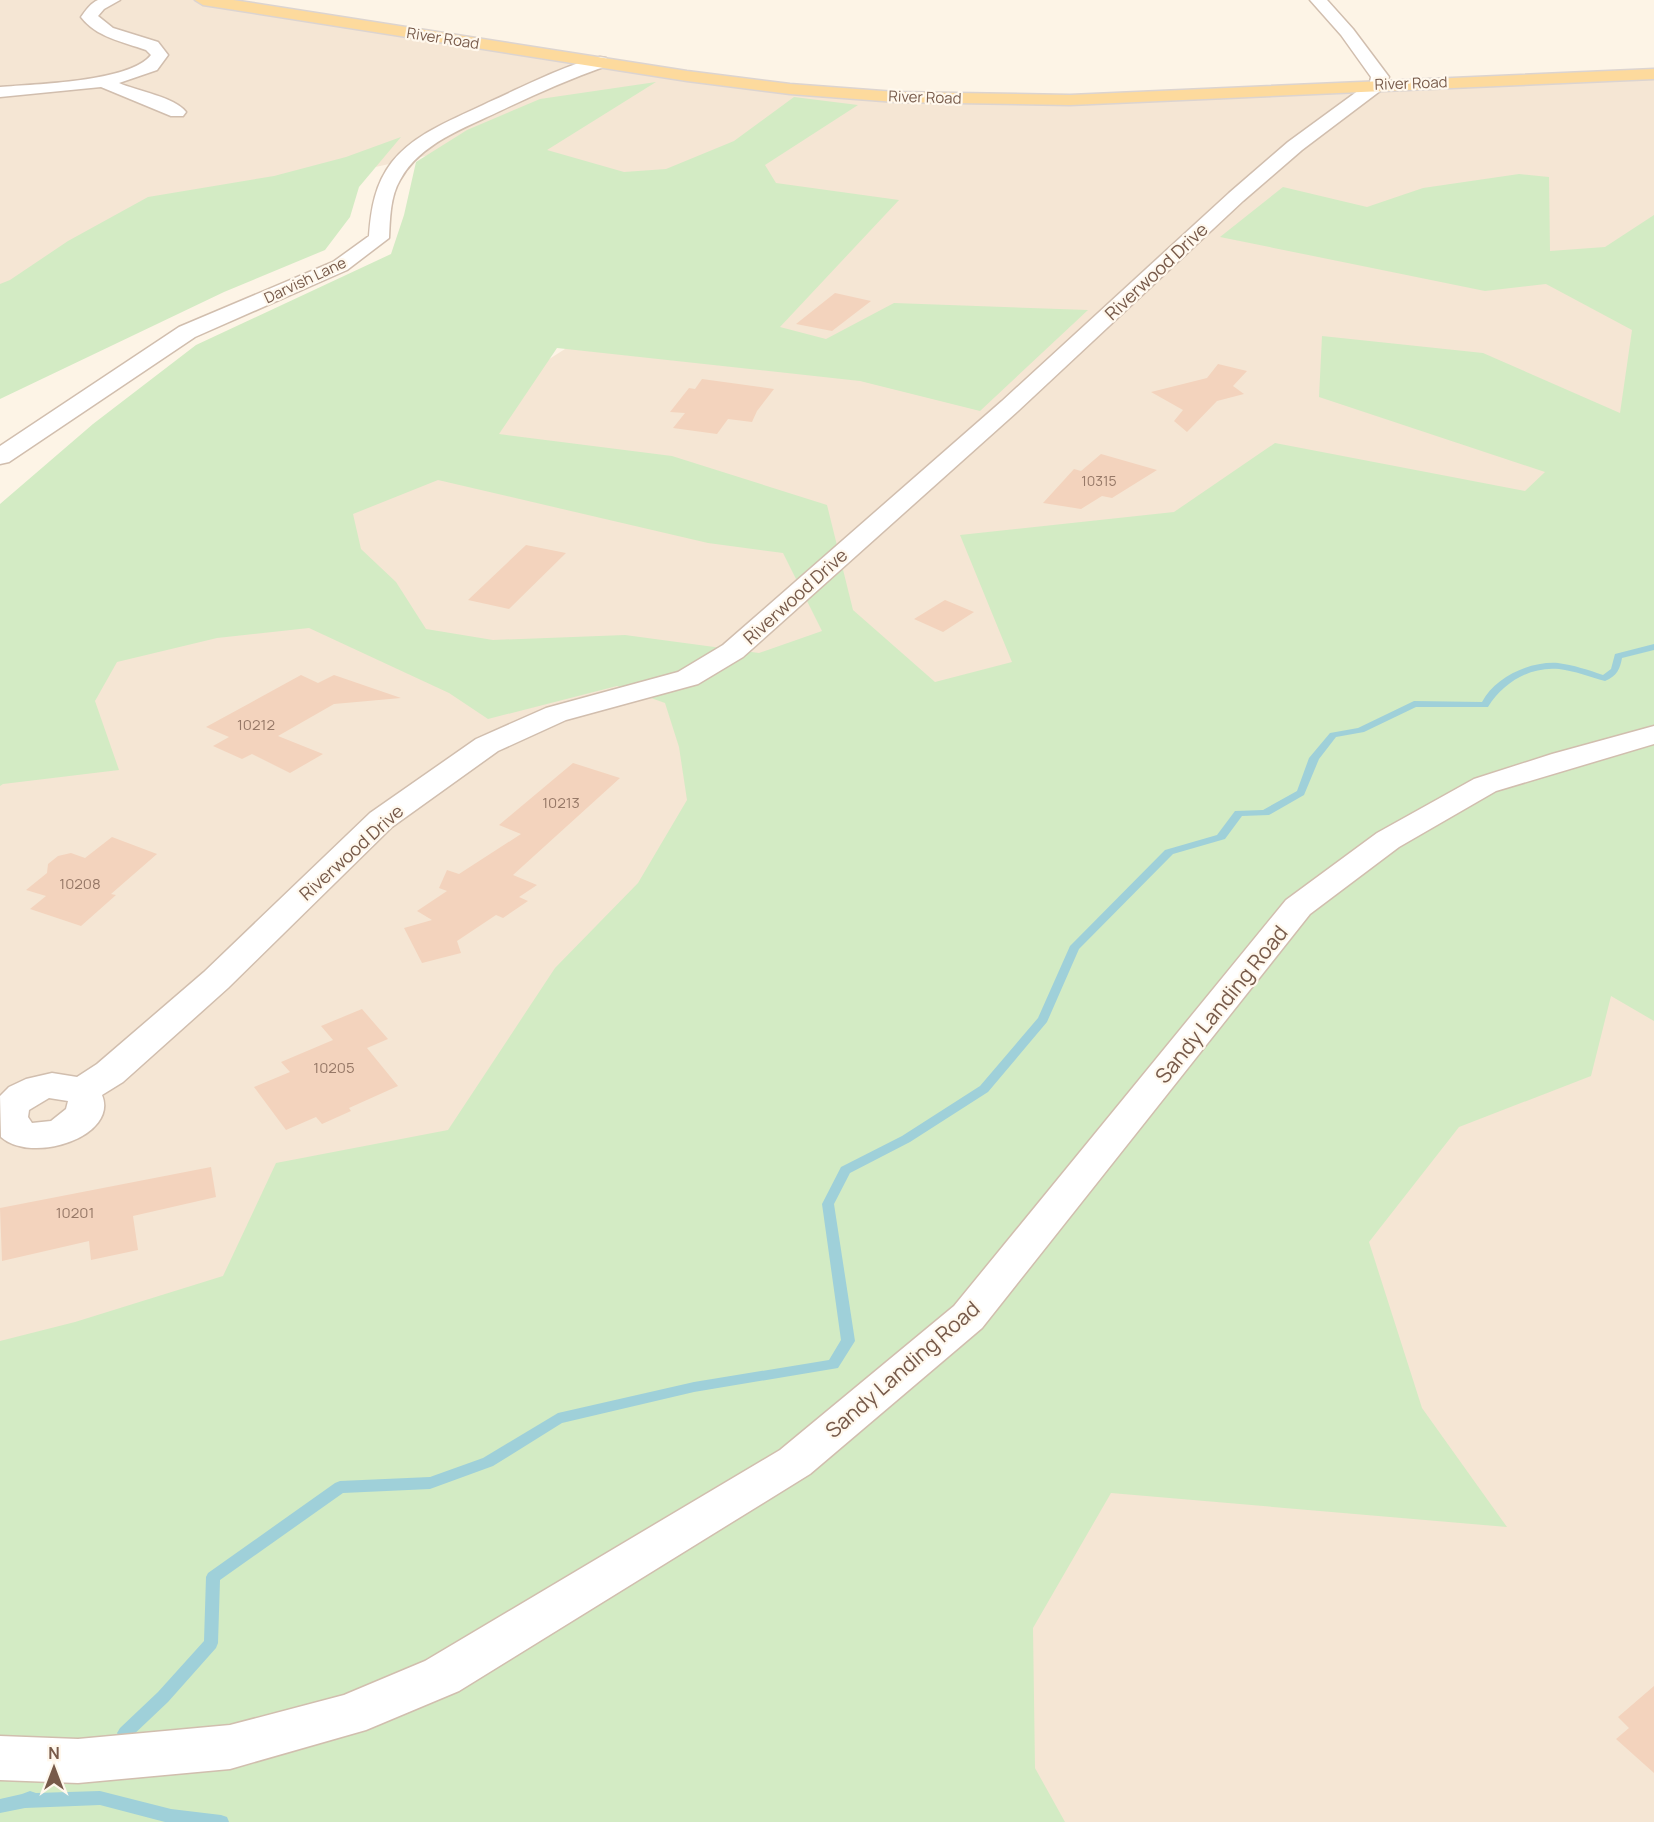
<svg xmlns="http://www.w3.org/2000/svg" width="1654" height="1822" font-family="Manrope,sans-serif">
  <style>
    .residential { fill: #f5e6d4 }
    .green { fill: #d3ebc4; fill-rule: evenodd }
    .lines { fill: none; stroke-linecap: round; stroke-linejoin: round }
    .stream { fill: #9fd0d9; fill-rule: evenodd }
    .building { fill: #f3d3bd }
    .minor-casing { stroke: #d1beae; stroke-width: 3 }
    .major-casing { stroke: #dcd4d0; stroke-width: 3 }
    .minor { fill: #fff; fill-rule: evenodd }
    .major { fill: #fdda9d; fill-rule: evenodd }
    .labels { text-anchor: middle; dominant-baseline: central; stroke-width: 4.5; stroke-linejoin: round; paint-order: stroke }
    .far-number-label { font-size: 14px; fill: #967867 }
    .far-street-label { font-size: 15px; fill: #775a4a; stroke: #fff8ed }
    .number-label { font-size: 15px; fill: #967867 }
    .street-label { font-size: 18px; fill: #775a4a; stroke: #fff8ed }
    .near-street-label { font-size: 21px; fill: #775a4a; stroke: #fff8ed }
  </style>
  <rect width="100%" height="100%" fill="#fdf4e6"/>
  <path class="residential" d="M0 0H203L687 76 979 100 1654 74V536L0 1440V708L675 279 471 146 271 190 0 306Z
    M1654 743V1822H959L963 1659Z"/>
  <path class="green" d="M656 82 547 150 624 172 666 169 734 141 794 97 858 105 765 165 776 183 899 200 780 327 826 339 894 303 1088 310 980 411 860 381 557 348 499 434 672 456 827 505 853 610 935 682 1012 662 960 535 1174 512 1275 443 1525 491 1545 472 1319 397 1322 336 1483 353 1620 413 1632 330 1546 284 1485 291 1220 237 1283 187 1367 207 1423 188 1519 174 1549 177 1550 251 1605 247 1654 215V1021L1611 996 1591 1076 1459 1127 1369 1242 1422 1408 1507 1527 1111 1493 1033 1628 1035 1768 1065 1822H0V1341L75 1322 223 1276 276 1163 448 1130 555 968 638 883 687 800 679 747 665 703 617 686 488 719 449 693 309 628 217 638 117 662 95 701 119 770 3 784 0 786V504L93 424 196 345 391 254 404 215 416 162 467 130 540 99ZM438 480 708 543 783 553 822 631 759 653 625 635 493 640 426 629 396 582 361 549 353 514Z
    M401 137 359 187 350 217 325 250 224 292 0 399V284L10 280 68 241 148 197 274 176 346 157Z"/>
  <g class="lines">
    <path class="stream" d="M1654 644V650L1622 658C1620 669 1617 676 1605 681 1590 677 1575 671 1559 669 1530 666 1503 683 1488 707H1416L1364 732 1336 737 1319 759 1304 795 1269 815 1242 816 1225 839 1173 854 1079 949 1047 1022 988 1092 910 1142 850 1173 834 1204 855 1341 838 1368 694 1392 562 1423 493 1466 430 1489 343 1493 220 1580 218 1643 216 1648 168 1702 130 1738 125 1740 120 1738 117 1733 120 1728 158 1692 204 1641 206 1577 208 1573 335 1483 340 1481 430 1477 483 1458 558 1413 694 1382 829 1360 841 1340 822 1204 841 1167 902 1136 980 1086 1038 1018 1070 946 1165 850 1217 835 1235 811 1263 810 1297 791 1309 758 1330 733 1358 728 1414 701 1482 702C1495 677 1530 661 1558 663 1573 665 1589 670 1603 675L1611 669 1615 654Z
      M30 1791 36 1793 100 1791 171 1809 221 1815 227 1817 229 1822H165L100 1805 25 1808 0 1813V1799L22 1794Z"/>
  </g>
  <path class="building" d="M835 293 871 301 832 331 796 324Z
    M1218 364 1247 371 1233 386 1244 394 1217 401 1187 432 1174 421 1183 410 1151 392 1207 378Z
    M702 379 774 389 757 411 752 422 728 419 717 434 673 428 685 413 670 412 689 388 695 389Z
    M1101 454 1157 470 1112 498 1102 496 1081 509 1043 503 1074 469 1081 471Z
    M526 545 566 553 509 609 468 600Z
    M945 600 974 612 943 632 914 619Z
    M301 675 318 683 334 675 401 698 334 704 278 736 323 754 290 773 252 754 242 759 213 746 229 737 206 727Z
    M573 763 620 778 513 875 537 885 519 897 528 901 503 918 496 915 457 941 461 953 422 963 404 928 432 920 417 911 447 891 439 888 447 870 459 874 521 834 499 825Z
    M112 837 157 854 111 894 116 895 81 926 30 909 46 896 26 890 47 873 48 864 58 856 71 853 85 858Z
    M362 1009 388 1039 367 1048 398 1086 349 1108 351 1111 322 1124 316 1117 286 1130 254 1087 290 1072 281 1062 333 1040 321 1026Z
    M211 1167 216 1197 133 1216 138 1250 91 1260 89 1241 2 1261 0 1208Z
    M1654 1686V1773L1616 1739 1629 1728 1618 1717Z"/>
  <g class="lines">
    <g class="minor-casing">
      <path id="minor" d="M98 0H120L104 9 98 16 113 28 158 42 168 55 157 70 119 83C137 91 175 97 186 112L183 116H171L101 87 0 97V87C35 84 130 82 151 55L146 50C123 42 96 37 81 17 86 10 91 3 98 0Z
        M1310 0H1327L1353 29 1389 77 1384 88 1302 150 1243 201 1018 411 743 657 698 684 566 720 498 751 392 827 228 988 123 1082 102 1095C119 1136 33 1165 1 1137L0 1096 9 1087 26 1079 52 1073 77 1077 97 1064 204 972 370 813 476 739 546 708 678 672 723 645 1002 401 1229 193 1288 142 1370 82 1371 77 1341 35ZM49 1098 68 1101 66 1109 51 1121 32 1123 28 1117 29 1110Z
        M600 57 606 58 609 62 606 66C570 79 535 94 500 111 465 128 420 143 400 180 390 197 390 219 389 238L347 270 195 337 9 462 0 464V446L179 327 333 262 369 236C371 209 375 184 392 162 416 132 455 119 489 102 525 86 562 66 600 57Z
        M1654 726V744L1496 791 1399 847 1310 914 982 1328 810 1474 459 1691 366 1730 230 1769 78 1783 0 1780V1736L78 1739 230 1725 344 1695 425 1661 780 1450 954 1306 1286 900 1377 833 1474 779 1552 754Z"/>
    </g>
    <g class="major-casing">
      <path id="major" d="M195 0H233L687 71 790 84 896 92 1070 95 1654 69V79L1070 105 896 102 790 94 687 81 203 5Z"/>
    </g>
    <use href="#minor" class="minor"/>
    <use href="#major" class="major"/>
  </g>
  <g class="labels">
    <g class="far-number-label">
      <text x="1099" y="480">10315</text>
    </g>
    <g class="far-street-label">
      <text transform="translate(443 38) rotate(9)">River Road</text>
      <text transform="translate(1411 83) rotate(-2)">River Road</text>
      <text transform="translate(925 97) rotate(2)">River Road</text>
      <text transform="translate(305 280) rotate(-25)">Darvish Lane</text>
    </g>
    <g class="number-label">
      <text x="256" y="724">10212</text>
      <text x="561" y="802">10213</text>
      <text x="80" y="883">10208</text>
      <text x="334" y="1067">10205</text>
      <text x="75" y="1212">10201</text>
    </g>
    <g class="street-label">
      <text transform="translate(1156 271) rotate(-43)">Riverwood Drive</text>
      <text transform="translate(795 596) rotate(-42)">Riverwood Drive</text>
      <text transform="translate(351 852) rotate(-42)">Riverwood Drive</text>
    </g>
    <g class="near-street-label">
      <text transform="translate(1221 1004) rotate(-51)">Sandy Landing Road</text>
      <text transform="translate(902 1369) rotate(-41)">Sandy Landing Road</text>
    </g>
  </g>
  <g transform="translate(54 1768)" stroke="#fff8ed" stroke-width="4.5" paint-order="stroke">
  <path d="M0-4.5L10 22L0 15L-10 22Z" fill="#775a4a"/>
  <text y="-9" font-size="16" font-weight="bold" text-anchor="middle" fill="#775a4a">N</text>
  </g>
</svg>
